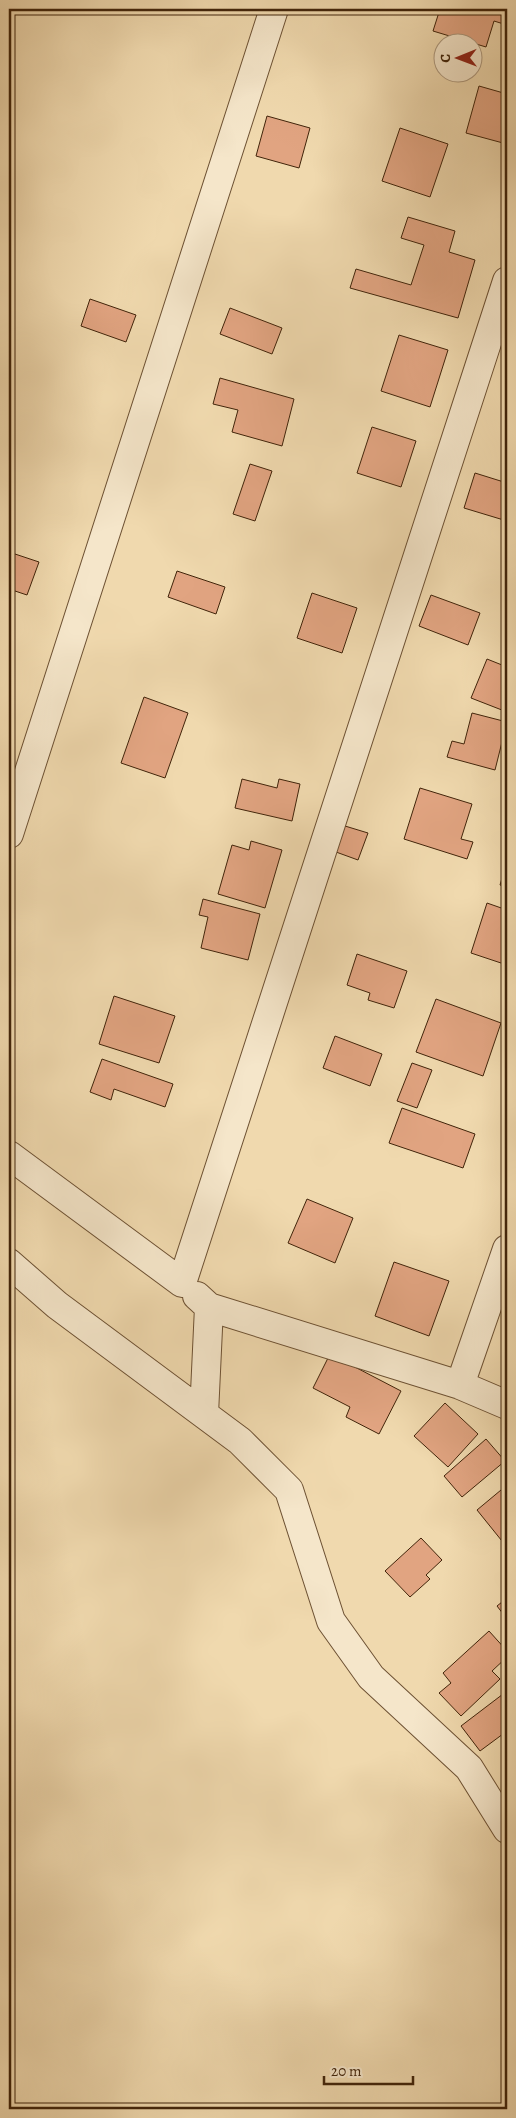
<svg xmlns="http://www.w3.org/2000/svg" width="516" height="2118" font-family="Alegreya,serif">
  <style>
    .building { fill: #e1a481; stroke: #41240a }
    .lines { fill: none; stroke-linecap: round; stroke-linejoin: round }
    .minor-casing { stroke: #6d5133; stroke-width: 30 }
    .minor { stroke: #f5e6ca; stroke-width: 28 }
  </style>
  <rect width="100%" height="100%" fill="#f0d9ae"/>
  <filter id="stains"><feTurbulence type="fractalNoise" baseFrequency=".004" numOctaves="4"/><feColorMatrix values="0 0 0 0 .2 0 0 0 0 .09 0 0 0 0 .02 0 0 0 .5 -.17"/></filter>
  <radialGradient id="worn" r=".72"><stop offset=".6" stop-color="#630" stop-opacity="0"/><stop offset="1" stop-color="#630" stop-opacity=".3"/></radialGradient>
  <path class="building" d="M440 9H507V25L494 21 486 47 433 31Z
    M479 86 507 94V128L503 143 466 133Z
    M267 116 310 128 299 168 256 156Z
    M400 128 448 144 430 197 382 181Z
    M408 217 455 231 449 252 475 260 458 318 350 288 356 269 411 285 424 245 401 238Z
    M90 299 136 315 126 342 81 326Z
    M230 308 282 328 272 354 220 334Z
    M399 335 448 350 430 407 381 391Z
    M220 378 294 399 282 446 232 432 238 410 213 404Z
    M372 427 416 441 401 487 357 473Z
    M250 464 272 471 255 521 233 514Z
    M475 473 507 483V521L464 508Z
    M9 552 39 562 27 595 9 589Z
    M177 571 225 587 216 614 168 597Z
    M312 593 357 608 342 653 297 638Z
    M431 595 480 613 468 645 419 626Z
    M487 659 507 667V712L471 698Z
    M144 697 188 713 165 778 121 763Z
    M472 713 507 722 495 770 447 757 452 741 464 744Z
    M242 779 277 788 279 779 300 784 292 821 235 808Z
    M420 788 472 804 461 839 473 842 467 859 404 839Z
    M345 826 368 833 358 860 336 852Z
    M251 841 282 850 265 908 218 894 232 845 249 850Z
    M507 861V887L500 885Z
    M203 899 260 914 248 960 201 948 208 917 199 915Z
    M487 903 507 910V965L471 953Z
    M357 954 407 971 394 1008 368 1000 370 993 347 985Z
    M114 996 175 1016 159 1063 99 1044Z
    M436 999 501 1023 483 1076 416 1052Z
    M335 1036 382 1054 370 1086 323 1068Z
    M102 1059 173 1084 165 1107 114 1089 111 1100 90 1092Z
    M412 1063 432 1070 417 1108 397 1101Z
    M402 1108 475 1134 463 1168 389 1143Z
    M307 1199 353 1218 335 1263 288 1243Z
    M394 1262 449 1281 429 1336 375 1316Z
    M330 1354 401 1391 379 1434 346 1417 350 1407 313 1388Z
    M445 1403 478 1434 448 1467 414 1436Z
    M486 1439 505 1461 462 1497 444 1476Z
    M507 1485V1545L506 1546 477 1510Z
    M421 1538 442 1560 426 1575 430 1579 410 1597 385 1571Z
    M507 1598V1619L497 1606Z
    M489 1631 507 1651V1657L492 1671 500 1679 461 1716 439 1693 451 1683 443 1673Z
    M507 1691V1731L480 1751 461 1726Z"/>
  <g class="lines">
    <g class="minor-casing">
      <path id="minor" d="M9 834 274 9
        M9 1155 182 1283 507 281
        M9 1263 57 1305 240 1441 289 1490 331 1621 371 1677 469 1768 507 1829
        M197 1296 209 1307 204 1414
        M209 1307 460 1385 507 1405
        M460 1385 507 1249"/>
    </g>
    <use href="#minor" class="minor"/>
  </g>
  <rect width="516" height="2118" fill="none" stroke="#f0d9ae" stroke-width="30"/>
  <rect x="10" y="10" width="496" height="2098" fill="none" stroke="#41240a" stroke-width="2.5"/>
  <rect x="15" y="15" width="486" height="2088" fill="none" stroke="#41240a"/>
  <g transform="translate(458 58) rotate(269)"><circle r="24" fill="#f5e6ca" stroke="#ad987d"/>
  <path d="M0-4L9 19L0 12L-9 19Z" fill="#8f2418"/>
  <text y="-8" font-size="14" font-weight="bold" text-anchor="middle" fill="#41240a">С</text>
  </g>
  <path d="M324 2076v8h89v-8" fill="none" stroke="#41240a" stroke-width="2.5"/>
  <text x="331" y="2076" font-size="15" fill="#41240a" stroke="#f5e6ca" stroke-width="4" paint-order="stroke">20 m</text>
  <rect width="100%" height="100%" filter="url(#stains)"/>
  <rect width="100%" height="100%" fill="url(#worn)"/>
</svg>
